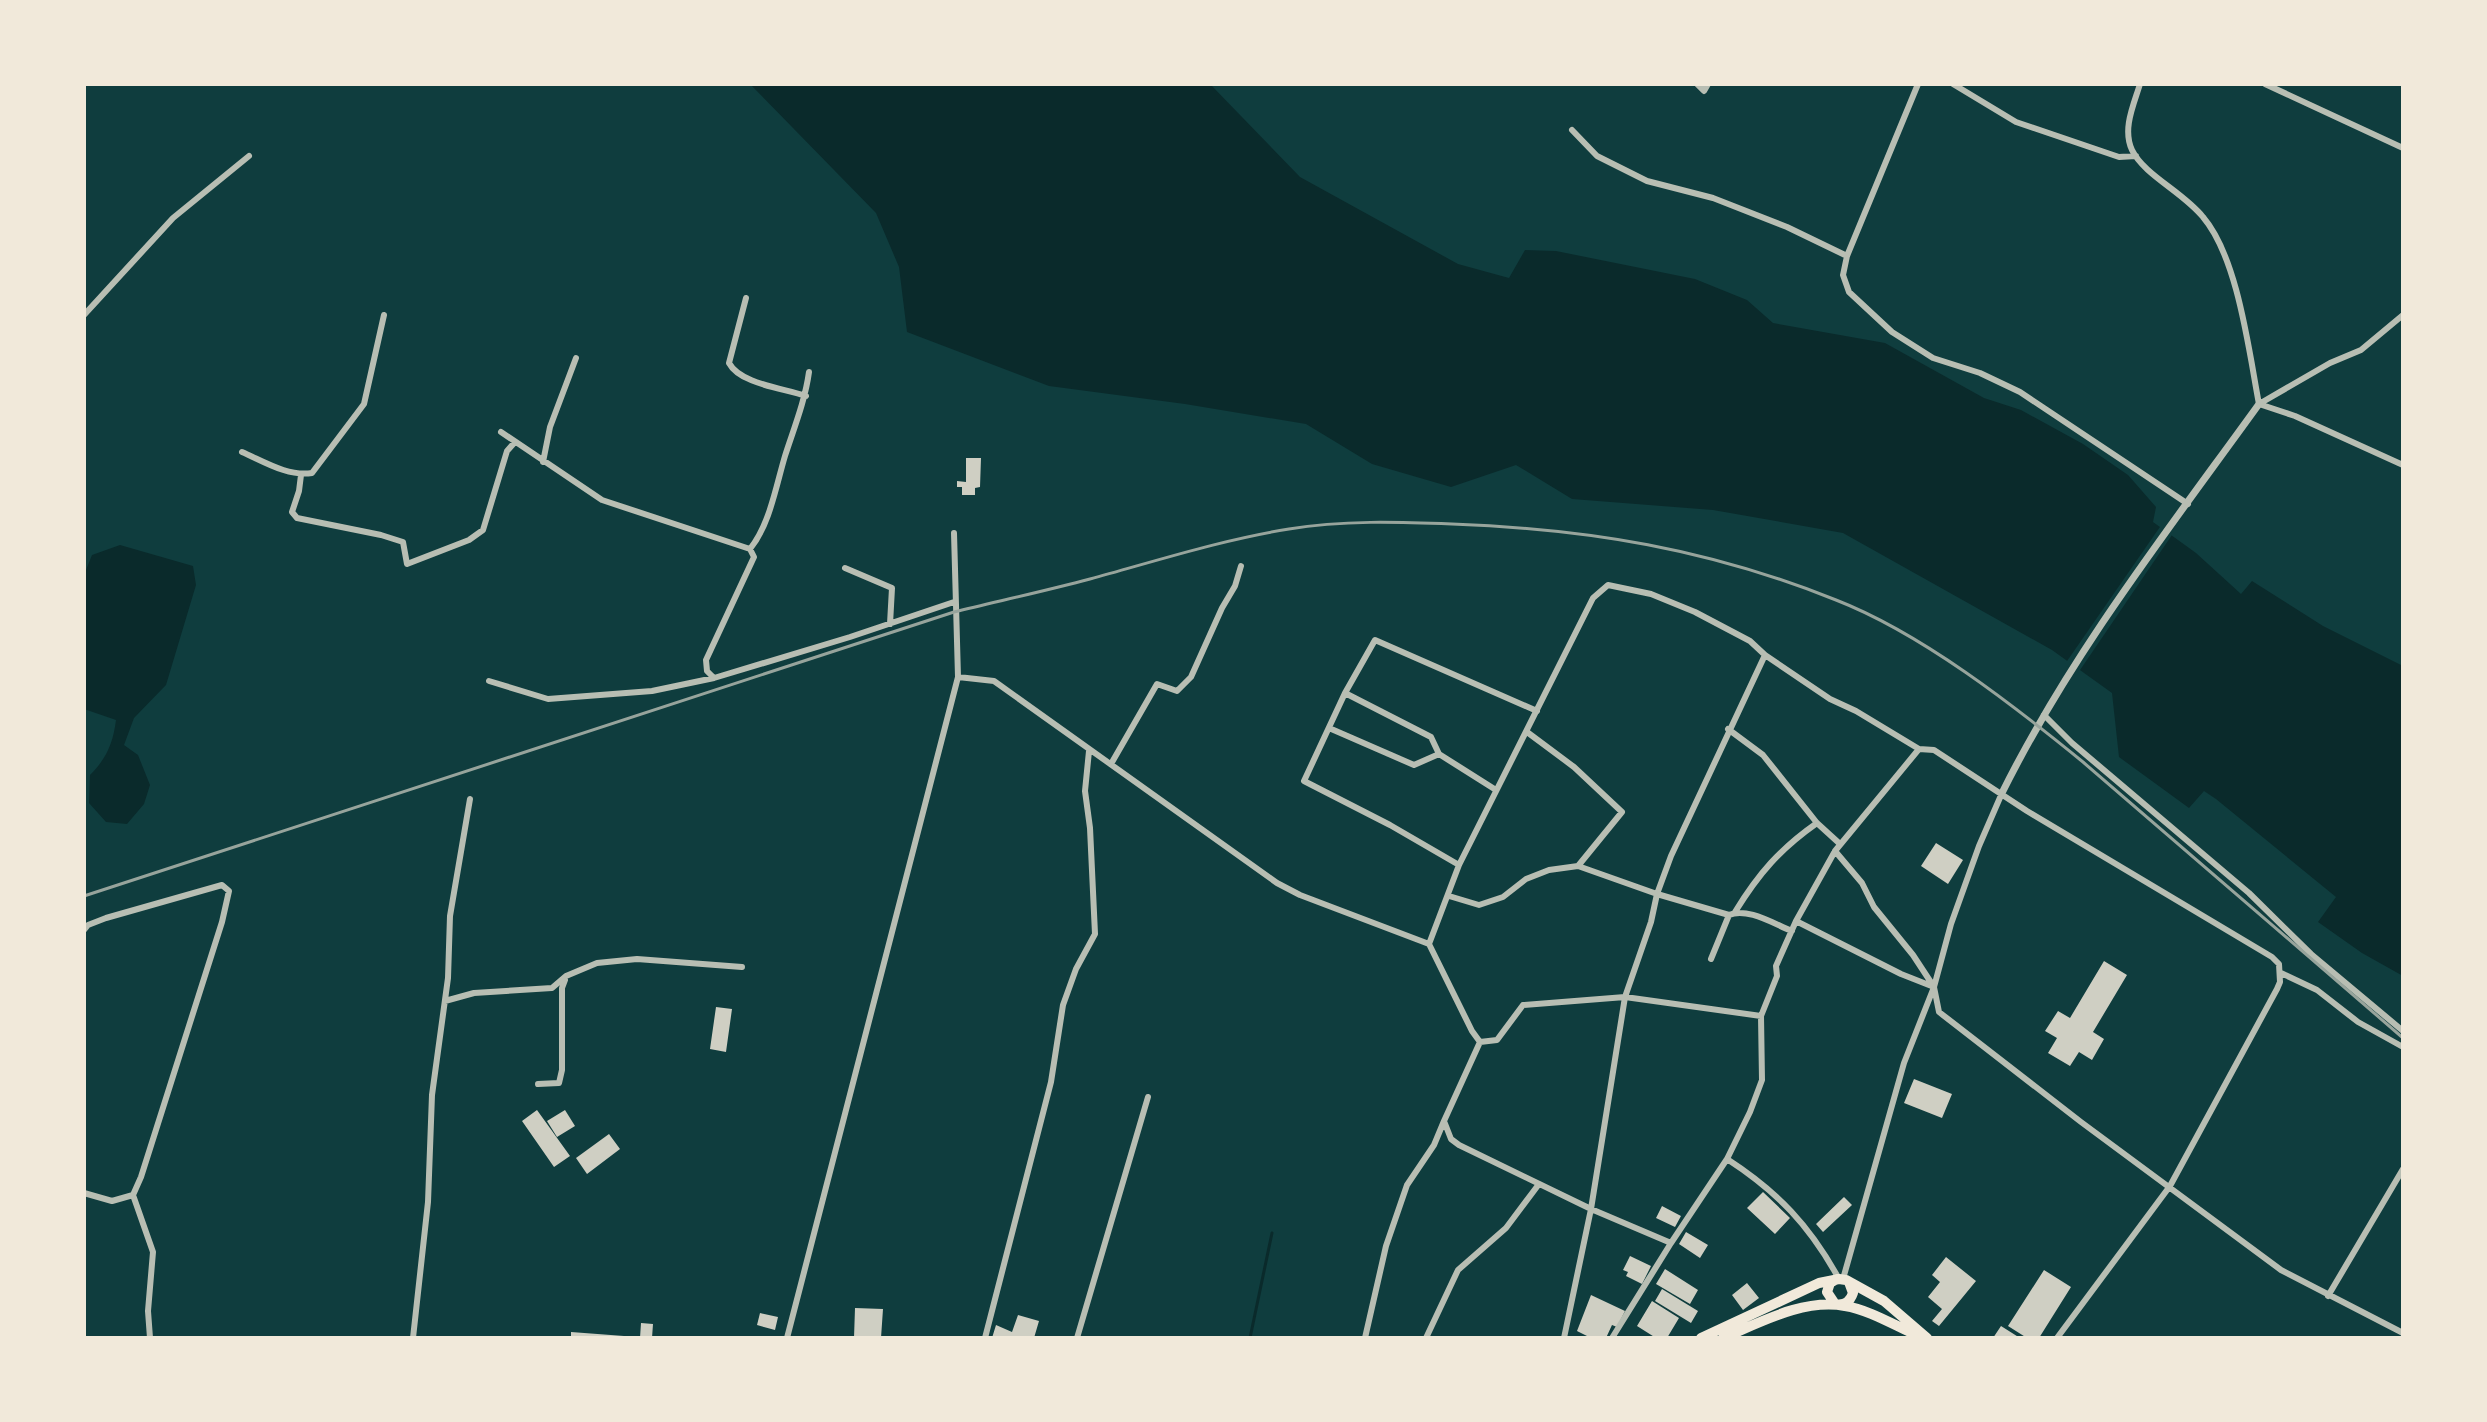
<svg xmlns="http://www.w3.org/2000/svg" width="2487" height="1422" font-family="'DejaVu Sans',sans-serif">
  <style>
    .water { fill: #0a2a2b }
    .pier { fill: #0f3d3e }
    .lines { fill: none; stroke-linecap: round; stroke-linejoin: round }
    .stream { stroke: #0a2a2b; stroke-width: 3 }
    .building { fill: #cfcfc3 }
    .minor { stroke: #b8beb3; stroke-width: 6 }
    .tertiary { stroke: #b8beb3; stroke-width: 7 }
    .trunk { stroke: #f1e9da; stroke-width: 10 }
    .rail { stroke: #97a49c; stroke-width: 3 }
  </style>
  <rect width="100%" height="100%" fill="#0f3d3e"/>
  <path class="water" d="M750 84H1210L1300 177 1458 264 1509 278 1525 250 1556 251 1695 279 1747 300 1773 323 1885 343 1984 398 2021 410 2083 444 2128 475 2156 507 2153 522 2196 553 2241 594 2252 581 2323 626 2403 666V976L2362 953 2318 922 2336 897 2216 799 2204 791 2189 808 2119 757 2112 693 2052 650 1843 533 1713 510 1572 499 1516 465 1451 487 1372 464 1306 424 1185 404 1049 386 907 332 899 267 876 213Z
    M120 545 193 566 196 585 166 685 134 718 124 745 138 755 150 785 144 804 127 824 106 822 89 803 90 775C107 758 113 743 116 720L84 709V575L92 555Z"/>
  <path class="pier" d="M2162 524 2174 532 2078 673 2065 664Z"/>
  <g class="lines">
    <path class="stream" d="M1250 1338 1272 1233"/>
  </g>
  <path class="building" d="M966 458H981L980 487 975 488V495H962V487H957V481L966 482Z
    M1936 843 1963 860 1948 884 1921 866Z
    M2104 961 2127 975 2093 1032 2104 1039 2092 1060 2079 1052 2070 1066 2048 1053 2057 1038 2045 1031 2058 1011 2070 1018Z
    M716 1007 732 1009 726 1052 710 1049Z
    M1914 1079 1952 1094 1942 1118 1904 1103Z
    M537 1110 570 1156 554 1167 522 1121Z
    M565 1110 575 1126 557 1137 547 1121Z
    M609 1134 620 1149 587 1174 576 1158Z
    M1763 1192 1790 1218 1775 1234 1747 1208Z
    M1844 1197 1852 1205 1823 1232 1816 1224Z
    M1662 1206 1681 1216 1675 1227 1656 1218Z
    M1686 1232 1708 1245 1700 1258 1679 1244Z
    M1630 1256 1651 1266 1642 1284 1626 1276 1628 1272 1623 1270Z
    M1946 1257 1976 1281 1939 1326 1932 1321 1942 1309 1928 1297 1940 1282 1932 1275Z
    M1665 1269 1698 1290 1690 1304 1656 1284Z
    M2044 1270 2071 1287 2039 1338H2027L2008 1326Z
    M1747 1283 1759 1298 1743 1310 1732 1295Z
    M1662 1289 1698 1311 1691 1323 1655 1301Z
    M1591 1295 1625 1311 1617 1327 1612 1325 1606 1338H1591L1577 1331Z
    M1652 1301 1679 1318 1667 1338H1656L1637 1326Z
    M855 1308 883 1309 881 1338H854Z
    M760 1313 778 1317 775 1330 757 1325Z
    M1018 1315 1039 1321 1034 1338H992L996 1325 1012 1332Z
    M641 1323 653 1324 652 1338H640Z
    M2001 1326 2020 1338H1993Z
    M571 1332 624 1336V1338H571Z"/>
  <g class="lines">
    <path class="minor" d="M1697 84 1704 91 1708 84
      M1918 84 1847 256 1843 275 1849 292 1892 332 1933 358 1980 373 2020 392 2188 504
      M1953 84 2016 122 2119 157 2136 156
      M2140 84C2134 104 2122 129 2132 150 2144 175 2183 192 2203 217 2238 258 2249 352 2259 404
      M2265 84 2403 148
      M1572 130 1597 156 1647 181 1713 198 1787 227 1847 256
      M746 298 729 363C740 384 783 388 806 396
      M84 315 173 218 249 156
      M2259 404 2330 363 2361 350 2403 315
      M2259 404 2295 416 2403 465
      M501 432 602 500 750 549 754 557 706 660 707 671 714 678 850 637 954 602
      M242 452C263 461 288 477 312 473L364 404 384 315
      M543 462 550 427 576 358
      M301 475 299 491 292 512 297 518 381 535 403 542 407 564 469 540 483 530 507 451 515 442
      M750 549C770 524 776 486 785 456 794 428 805 401 809 372
      M845 568 892 588 890 624
      M958 677 994 681 1277 883 1300 895 1429 944
      M489 681 548 699 652 691 714 678
      M1345 693 1431 737 1439 754 1496 790
      M2044 715 2072 743 2249 893 2311 954 2403 1031
      M1329 728 1414 765 1439 754
      M1728 729 1763 755 1817 823 1840 844
      M1527 732 1574 767 1622 812 1578 866
      M1111 764 1157 684 1177 691 1191 677 1222 608 1235 586 1241 566
      M1835 851 1862 883 1874 907 1913 955 1934 987 1939 1012 2081 1122 2281 1270 2403 1333
      M1459 865 1390 825 1304 781 1345 693 1375 640 1537 711
      M1449 896 1479 905 1503 897 1526 879 1549 870 1578 866 1657 894 1729 915C1747 907 1774 924 1792 931
      M1735 912C1759 873 1780 849 1817 823
      M1796 921 1901 974 1934 987
      M84 930 88 925 106 918 222 885 229 891 222 922 141 1177 133 1195 112 1201 84 1193
      M1711 959 1729 915
      M2281 973 2317 990 2358 1022 2403 1047
      M445 1001 474 993 552 988 566 976 597 963 637 959 742 967
      M1480 1042 1497 1040 1523 1005 1625 997 1761 1016
      M538 1084 559 1083 562 1070V988L565 980
      M1727 1159C1778 1192 1810 1226 1839 1279
      M133 1195 153 1252 148 1311 150 1338
      M1671 1243 1591 1209 1459 1145 1451 1139 1444 1121 1480 1042 1472 1031 1429 944 1459 865 1593 598 1608 585 1651 594 1695 612 1750 641 1765 655 1830 699 1856 711 1919 749 1934 750 2027 811 2272 957 2279 964 2280 982 2277 989 2170 1186 2057 1338
      M1843 1279 1904 1063 1934 987 1951 924 1979 846 2002 793
      M2328 1296 2403 1169
      M413 1338 428 1202 432 1095 448 978 450 916 470 799
      M787 1338 958 677 954 533
      M985 1338 1051 1082 1063 1005 1076 969 1095 934 1090 828 1085 791 1089 751
      M1077 1338 1148 1097
      M1365 1338 1386 1246 1407 1185 1434 1145 1444 1121
      M1426 1338 1458 1270 1506 1228 1539 1184
      M1564 1338 1591 1209 1625 997 1651 922 1657 894 1671 856 1765 655
      M1612 1338 1671 1243 1727 1159 1750 1112 1762 1080 1761 1016 1777 976 1776 966 1796 921 1835 851 1919 749"/>
    <path class="tertiary" d="M2002 793C2071 654 2168 530 2259 404"/>
    <path class="trunk" d="M1837 1279 1830 1283 1827 1292 1835 1304C1844 1306 1850 1302 1853 1293L1849 1282
      M1701 1338 1819 1283 1839 1279 1846 1280 1884 1301 1927 1338
      M1723 1338C1759 1323 1804 1298 1845 1306 1870 1310 1897 1327 1921 1337"/>
    <path class="rail" d="M84 896 954 612C999 601 1045 591 1090 579 1156 561 1221 540 1289 529 1342 520 1399 522 1452 524 1589 529 1709 549 1836 600 1921 633 2013 705 2083 762L2403 1038"/>
  </g>
  <rect width="2487" height="1422" fill="none" stroke="#f1e9da" stroke-width="172"/>
</svg>
